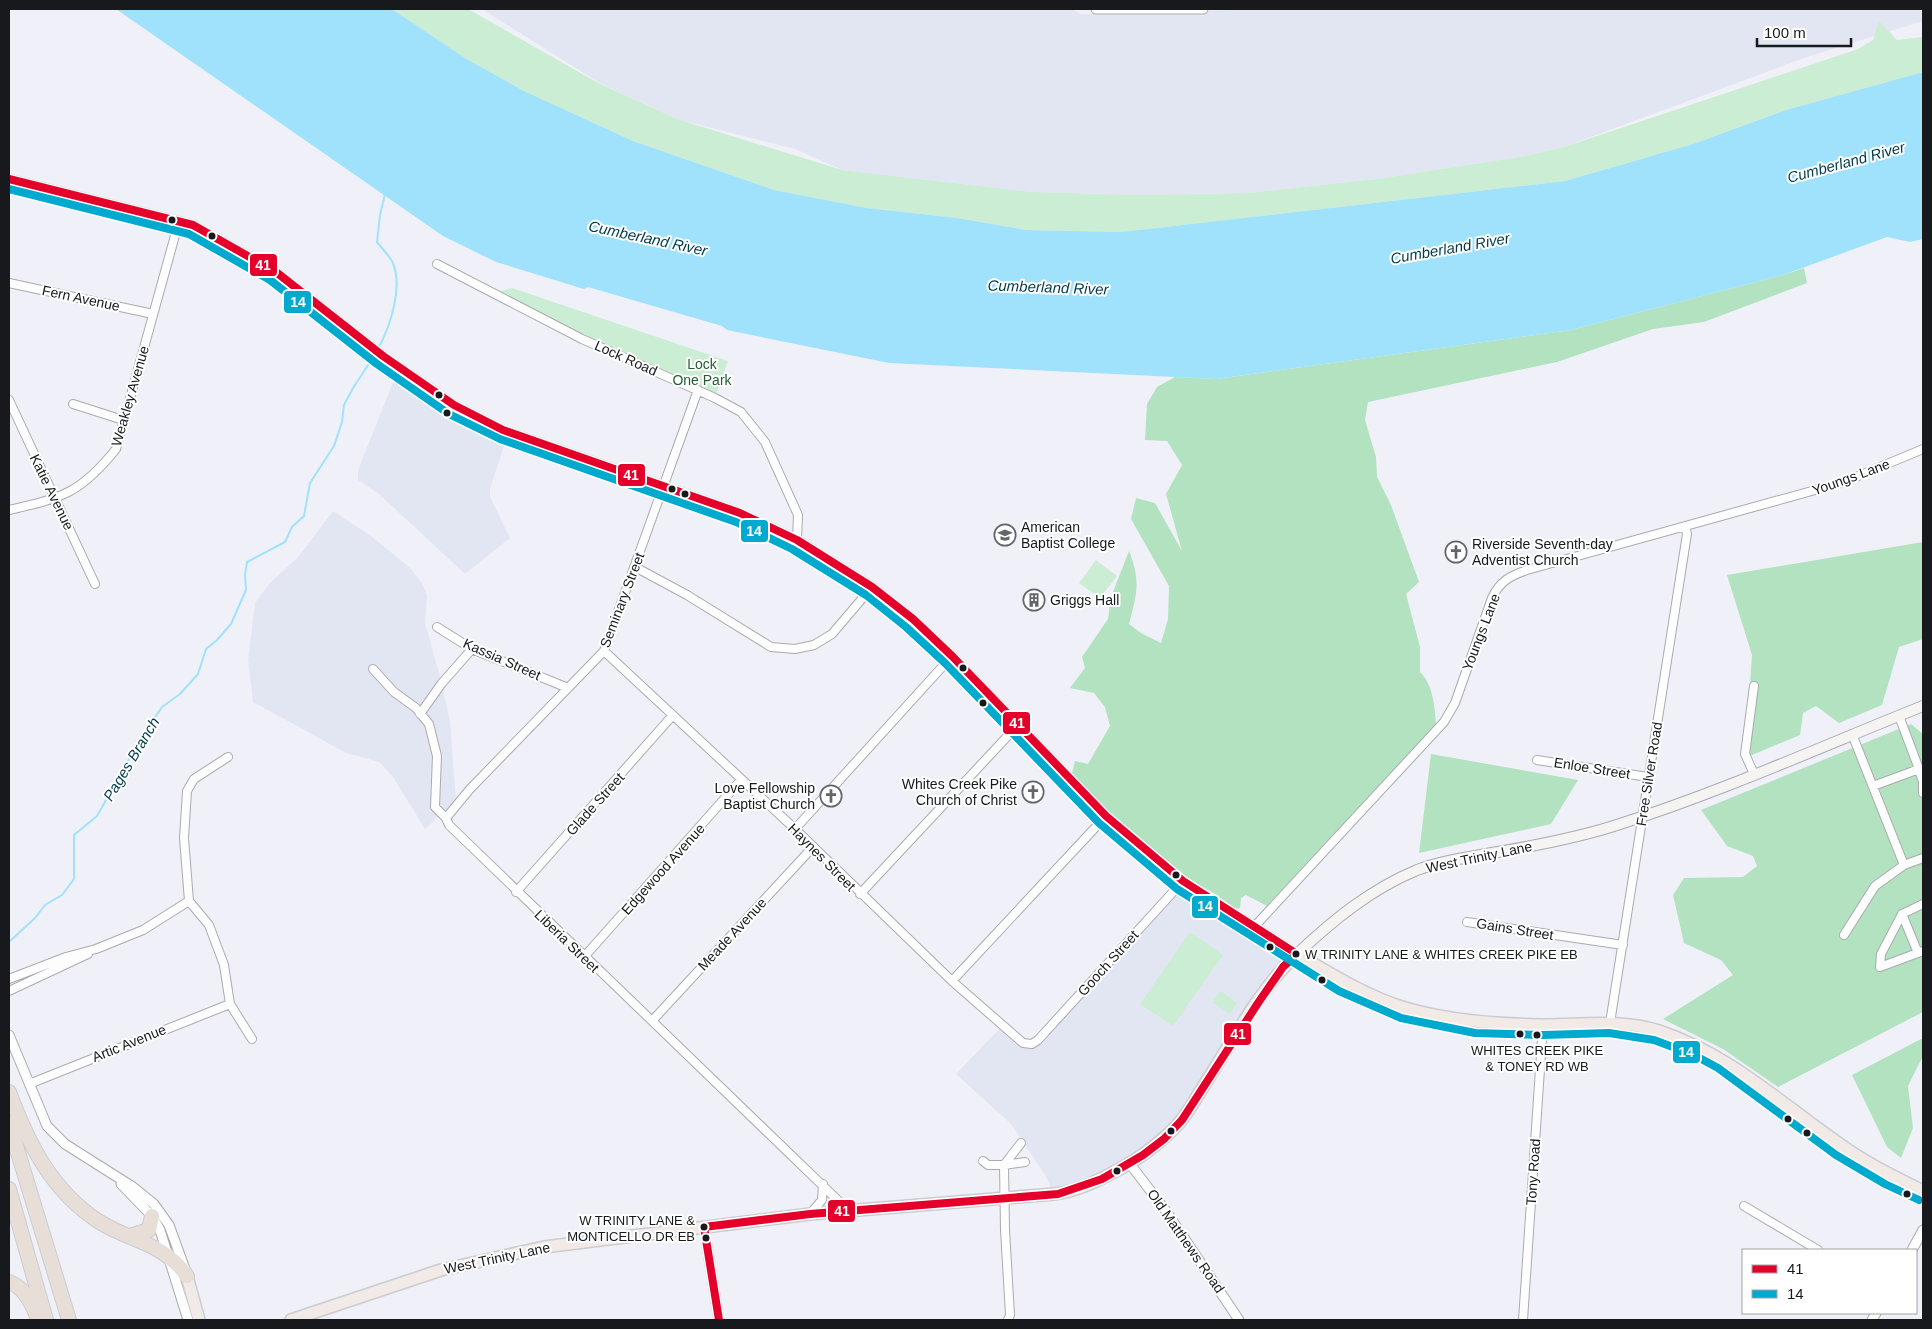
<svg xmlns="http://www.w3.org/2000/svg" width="1932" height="1329" font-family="Helvetica,sans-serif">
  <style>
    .built { fill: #e2e6f3 }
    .green { fill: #caedd4 }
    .forest { fill: #b2e2c0 }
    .water { fill: #a0e2fb }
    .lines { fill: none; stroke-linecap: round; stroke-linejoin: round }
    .stream { stroke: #a0e2fb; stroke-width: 2 }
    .minor-casing { stroke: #aaabaf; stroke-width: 10 }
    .tertiary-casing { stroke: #aaabaf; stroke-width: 11 }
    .secondary-casing { stroke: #aaabaf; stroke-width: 12 }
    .primary-casing { stroke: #cbcccf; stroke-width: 14 }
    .motorway-casing { stroke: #cbcccf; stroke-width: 16 }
    .minor { stroke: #fdfdfe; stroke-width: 8 }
    .tertiary { stroke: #fdfdfe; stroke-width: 9 }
    .secondary { stroke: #f6f4f3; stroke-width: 10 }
    .primary { stroke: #f1eae7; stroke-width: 11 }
    .motorway { stroke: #e8ded8; stroke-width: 14 }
    .bus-1-casing { stroke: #fff; stroke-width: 11 }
    .bus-2-casing { stroke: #fff; stroke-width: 11 }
    .bus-1 { stroke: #e4002b; stroke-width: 8 }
    .bus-2 { stroke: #00a9ce; stroke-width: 8 }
    .bus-dot { fill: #17191c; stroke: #fff; stroke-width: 2 }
    .labels { text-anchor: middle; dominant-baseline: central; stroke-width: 4; stroke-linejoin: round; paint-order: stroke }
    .bus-label { font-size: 13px; fill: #17191c; stroke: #fff; text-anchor: start }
    .street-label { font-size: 14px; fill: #17191c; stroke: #fff }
    .park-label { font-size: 14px; fill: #225d33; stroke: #fff }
    .poi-label { font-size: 14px; fill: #17191c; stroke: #fff; text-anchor: start }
    .water-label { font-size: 15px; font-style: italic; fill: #003b4b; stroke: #fff }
    .line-badge { stroke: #fff; stroke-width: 2 }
    .badge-label { font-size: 14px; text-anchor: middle; font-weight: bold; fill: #fff }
  </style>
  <rect width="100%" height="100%" fill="#f0f1f8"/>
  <path class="built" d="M482 9H1072L1081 14 1266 9H1923V21L1804 58 1564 147 1525 156 1385 178 1249 193 1140 195 1032 192 842 170 795 149 680 120 601 84Z
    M394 380 450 413 507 437 490 489V497L510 538 465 574 379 494 358 480V470Z
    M333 511 371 536 409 567 422 583 427 596 425 623 439 673 450 721 456 801 425 829 393 777 379 762 346 753 253 702 248 660 255 603 269 584 299 556Z
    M1183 881 1297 954 1182 1120 1130 1164 1054 1194 1045 1175 1011 1124 956 1074 1003 1025 1023 1043 1032 1044Z"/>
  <path class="green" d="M392 9H468L600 84 680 120 842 170 1032 192 1140 195 1249 193 1385 178 1525 156 1564 147 1858 49 1873 40 1879 21 1897 40 1923 37V72L1786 110 1693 144 1565 181 1121 232 1026 230 957 218 867 208 774 190 633 141 524 91 465 58Z
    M484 282 500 291 512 288 728 361 715 398 582 339 481 286Z
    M1096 560 1117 576 1100 598 1079 583Z
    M1190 932 1223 955 1173 1026 1140 1004Z
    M1220 991 1237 1003 1230 1014 1212 1002Z"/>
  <path class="forest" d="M1804 268 1807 283 1704 322 1653 329 1557 362 1368 402 1365 420 1376 457 1377 477 1391 505 1419 582 1406 594 1420 647V672C1434 685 1436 713 1436 732L1271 908 1246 895 1241 898 1240 908 1234 909C1222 897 1200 882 1183 881L1070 781 1075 761 1088 764 1110 726 1105 707 1094 693 1070 688 1085 668 1082 657 1108 619 1111 597 1129 551C1141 581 1137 594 1129 624L1141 633 1161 643 1168 619 1169 586 1131 519 1136 498 1155 503 1182 551 1166 494 1182 465 1167 441 1145 440 1147 404 1157 387 1175 377 1216 379 1571 330 1783 275Z
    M1923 542V639L1899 647 1882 705 1839 723 1816 706 1803 713 1800 735 1745 758 1752 655 1727 575Z
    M1911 724 1923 734V1012L1778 1087 1723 1049 1663 1019 1733 975 1721 960 1684 943 1673 895 1684 878 1743 877 1757 866 1753 856 1727 846 1701 810Z
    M1431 754 1578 780 1551 824 1419 853Z
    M1923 1038V1056L1908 1086 1913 1128 1901 1158 1887 1147 1852 1075Z"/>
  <path class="water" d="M116 9H392L465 58 524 91 633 141 774 190 867 208 957 218 1026 230 1121 232 1565 181 1693 144 1786 110 1923 72V239L1910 242 1887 237 1783 275 1571 330 1216 379 889 363 727 330 722 326 588 287 584 289 496 262 443 236Z"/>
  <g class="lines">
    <path class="stream" d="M378 349C390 327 404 286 392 261 388 255 382 248 377 242L380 215 385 194
      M9 942 35 918 45 905 62 895 74 879V835L97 816 141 738 162 707 180 694 198 674 206 649 217 640 231 624 246 590 245 575 247 562 285 542 292 527 304 516 310 483 334 446 342 422 344 405 353 388 376 353"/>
    <g class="minor-casing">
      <path id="minor" d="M437 264 582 339 715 398 741 412 765 442 798 515 797 540
        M9 283 153 314
        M9 400 95 584
        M73 404 123 420
        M9 510C62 498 81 493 116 449L179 221
        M635 567 687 595 771 647 795 649 814 645 832 634 872 587
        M437 627 472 649 568 688
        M604 651 795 829 952 981 1023 1043 1032 1044 1038 1040 1183 881
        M373 669 394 692 416 708 429 724 437 756 435 807 446 818 449 825 849 1211
        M1754 686 1745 754 1754 774
        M420 714 442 683 472 649
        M1899 716 1919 769
        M1852 734 1904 865 1923 858
        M228 757 194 779 187 791 184 838 189 901 209 925 224 965 230 1004 252 1039
        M1537 760 1648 777
        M1923 779V793
        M1873 786 1919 769 1922 779
        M446 818 470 789 604 651 698 390
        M795 829 952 656
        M516 892 673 715
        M860 894 1018 725
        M1923 904 1902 914 1881 954 1880 967 1923 951
        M1902 914 1918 953
        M1467 922 1623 945
        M1254 927 1444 722 1455 703 1492 598C1500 581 1510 576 1527 570L1844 482 1923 449
        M1844 935 1875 886 1904 865
        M584 957 741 780
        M9 979 66 957 96 949 143 930 189 901
        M952 981 1106 816
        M9 991 88 954
        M652 1021 813 847
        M1610 1023 1687 534 1685 526
        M29 1084 230 1004
        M983 1161 988 1165H1004L1021 1143
        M1744 1206 1818 1250
        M810 1214 822 1200 823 1184
        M1008 1320 1010 1315 1005 1230 1004 1165 1025 1162
        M1523 1320 1543 1025"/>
    </g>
    <g class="tertiary-casing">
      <path id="tertiary" d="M1096 9H1203
        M9 179 193 225 276 272 383 356 454 405 503 430 740 513 797 540 872 587 913 619 952 656 1106 816 1183 881 1297 954
        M9 1035 47 1126 65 1144 133 1187 154 1204 169 1225 185 1269
        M1130 1164 1166 1211 1239 1320
        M121 1184 152 1216 160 1230 188 1320
        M704 1227 719 1320
        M1912 1250 1923 1230
        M1872 1320 1876 1313"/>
    </g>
    <g class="secondary-casing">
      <path id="secondary" d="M1297 954C1333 920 1371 889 1417 870 1443 860 1471 857 1498 852 1539 845 1581 837 1620 824 1723 791 1823 746 1923 706"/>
    </g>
    <g class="primary-casing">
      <path id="primary" d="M187 1276 199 1320
        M291 1320 441 1270 544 1247 810 1214 1054 1194C1075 1192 1096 1182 1114 1172 1139 1159 1162 1142 1180 1122 1190 1110 1197 1096 1205 1084 1233 1040 1259 990 1297 954 1331 974 1366 996 1405 1008 1450 1021 1496 1024 1543 1025 1581 1025 1622 1019 1659 1031 1731 1055 1780 1103 1841 1145 1866 1163 1895 1177 1923 1191"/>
    </g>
    <g class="motorway-casing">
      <path id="motorway" d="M9 1092C28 1143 51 1190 98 1221 131 1242 163 1242 187 1276
        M9 1123 69 1320
        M9 1189 46 1320
        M130 1236 149 1230 152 1216
        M9 1282C24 1287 31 1302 37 1316"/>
    </g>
    <use href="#minor" class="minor"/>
    <use href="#tertiary" class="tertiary"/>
    <use href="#secondary" class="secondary"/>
    <use href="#primary" class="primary"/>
    <use href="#motorway" class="motorway"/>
    <g class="bus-1-casing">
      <path id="bus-1" d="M9 179 193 225 276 272 383 356 454 405 503 430 740 513 797 540 872 587 913 619 952 656 1106 816 1183 881 1297 954 1283 967 1258 1003 1182 1120 1164 1139 1143 1155 1102 1179 1058 1194 810 1214 704 1227 719 1320"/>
    </g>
    <g class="bus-2-casing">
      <path id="bus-2" d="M9 189 189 234 270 280 377 364 449 414 500 439 736 522 792 549 866 595 906 627 945 663 1099 823 1177 889 1339 991 1401 1018 1475 1033 1543 1035 1609 1033 1654 1040 1694 1055 1718 1068 1836 1155 1885 1184 1919 1200"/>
    </g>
    <use href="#bus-1" class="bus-1"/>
    <use href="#bus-2" class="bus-2"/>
  </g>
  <defs>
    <g id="school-ring" transform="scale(1.125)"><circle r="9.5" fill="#fff" stroke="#636569" stroke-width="1.5"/><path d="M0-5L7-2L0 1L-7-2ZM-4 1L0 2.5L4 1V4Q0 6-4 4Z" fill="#636569"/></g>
    <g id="church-ring" transform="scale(1.125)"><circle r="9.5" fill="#fff" stroke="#636569" stroke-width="1.5"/><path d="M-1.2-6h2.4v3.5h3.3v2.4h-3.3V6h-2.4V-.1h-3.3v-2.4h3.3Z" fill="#636569"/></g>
    <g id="building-ring" transform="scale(1.125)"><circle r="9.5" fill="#fff" stroke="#636569" stroke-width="1.5"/><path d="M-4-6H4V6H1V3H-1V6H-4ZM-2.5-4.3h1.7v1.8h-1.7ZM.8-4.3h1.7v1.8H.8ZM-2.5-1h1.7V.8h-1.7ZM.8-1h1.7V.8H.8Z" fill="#636569"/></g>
  </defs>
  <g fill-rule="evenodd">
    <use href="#school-ring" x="1005" y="535"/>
    <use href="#church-ring" x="1456" y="552"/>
    <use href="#building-ring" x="1034" y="600"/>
    <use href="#church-ring" x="1033" y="792"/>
    <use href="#church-ring" x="831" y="796"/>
  </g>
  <g class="bus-dot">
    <circle cx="172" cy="220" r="4.5"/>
    <circle cx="212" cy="236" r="4.5"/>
    <circle cx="439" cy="395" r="4.5"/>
    <circle cx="447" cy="413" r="4.5"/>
    <circle cx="672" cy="489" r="4.5"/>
    <circle cx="685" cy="494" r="4.5"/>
    <circle cx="963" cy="668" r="4.5"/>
    <circle cx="983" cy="703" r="4.5"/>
    <circle cx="1176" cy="875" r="4.5"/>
    <circle cx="1270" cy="947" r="4.5"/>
    <circle cx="1296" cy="954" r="4.5"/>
    <circle cx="1322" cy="980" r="4.5"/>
    <circle cx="1520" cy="1034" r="4.5"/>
    <circle cx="1537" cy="1035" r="4.5"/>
    <circle cx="1788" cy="1119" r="4.5"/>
    <circle cx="1171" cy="1131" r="4.5"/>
    <circle cx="1807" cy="1133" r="4.5"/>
    <circle cx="1117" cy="1171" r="4.5"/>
    <circle cx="1907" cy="1194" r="4.5"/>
    <circle cx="704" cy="1227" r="4.5"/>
    <circle cx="706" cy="1238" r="4.5"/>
  </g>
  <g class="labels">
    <g class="bus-label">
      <text x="1305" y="954">W TRINITY LANE &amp; WHITES CREEK PIKE EB</text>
      <text x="1537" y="1050" text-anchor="middle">WHITES CREEK PIKE<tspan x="1537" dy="16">&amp; TONEY RD WB</tspan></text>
      <text x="695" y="1220" text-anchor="end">W TRINITY LANE &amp;<tspan x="695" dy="16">MONTICELLO DR EB</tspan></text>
    </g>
    <g class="street-label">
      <text transform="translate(81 298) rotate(12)">Fern Avenue</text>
      <text transform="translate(626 358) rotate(24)">Lock Road</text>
      <text transform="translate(130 396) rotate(-74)">Weakley Avenue</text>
      <text transform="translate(1851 477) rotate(-20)">Youngs Lane</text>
      <text transform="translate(52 492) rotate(64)">Katie Avenue</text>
      <text transform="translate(622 600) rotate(-69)">Seminary Street</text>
      <text transform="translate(1481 632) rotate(-69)">Youngs Lane</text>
      <text transform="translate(502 659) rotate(24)">Kassia Street</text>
      <text transform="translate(1592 768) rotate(9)">Enloe Street</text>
      <text transform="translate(1649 774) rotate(-81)">Free Silver Road</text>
      <text transform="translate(595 804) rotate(-48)">Glade Street</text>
      <text transform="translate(822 857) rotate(45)">Haynes Street</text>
      <text transform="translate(1479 857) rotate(-12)">West Trinity Lane</text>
      <text transform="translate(663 869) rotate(-48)">Edgewood Avenue</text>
      <text transform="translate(1515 929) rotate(9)">Gains Street</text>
      <text transform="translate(732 934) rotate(-47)">Meade Avenue</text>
      <text transform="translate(567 941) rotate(44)">Liberia Street</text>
      <text transform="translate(1108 963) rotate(-48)">Gooch Street</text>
      <text transform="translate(129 1043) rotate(-22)">Artic Avenue</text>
      <text transform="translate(1533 1172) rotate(-86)">Tony Road</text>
      <text transform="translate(1186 1241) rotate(55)">Old Matthews Road</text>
      <text transform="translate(497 1258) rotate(-12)">West Trinity Lane</text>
    </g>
    <g class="park-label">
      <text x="702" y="364">Lock<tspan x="702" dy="16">One Park</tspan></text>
    </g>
    <g class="poi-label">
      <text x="1021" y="527">American<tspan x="1021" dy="16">Baptist College</tspan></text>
      <text x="1472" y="544">Riverside Seventh-day<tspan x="1472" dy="16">Adventist Church</tspan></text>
      <text x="1050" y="600">Griggs Hall</text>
      <text x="1017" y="784" text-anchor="end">Whites Creek Pike<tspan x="1017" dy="16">Church of Christ</tspan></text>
      <text x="815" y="788" text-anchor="end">Love Fellowship<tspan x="815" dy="16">Baptist Church</tspan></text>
    </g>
    <g class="water-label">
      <text transform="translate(1846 162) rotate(-15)">Cumberland River</text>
      <text transform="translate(648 238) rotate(12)">Cumberland River</text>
      <text transform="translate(1450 248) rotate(-10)">Cumberland River</text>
      <text transform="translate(1048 287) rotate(2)">Cumberland River</text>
      <text transform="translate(131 759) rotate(-59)">Pages Branch</text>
    </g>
  </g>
  <g class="line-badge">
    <rect x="249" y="253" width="29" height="24" rx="5" fill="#e4002b"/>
    <rect x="283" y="290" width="29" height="24" rx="5" fill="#00a9ce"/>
    <rect x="617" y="463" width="29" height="24" rx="5" fill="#e4002b"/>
    <rect x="740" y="519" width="29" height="24" rx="5" fill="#00a9ce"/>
    <rect x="1002" y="711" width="29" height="24" rx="5" fill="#e4002b"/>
    <rect x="1191" y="895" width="28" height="24" rx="5" fill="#00a9ce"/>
    <rect x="1223" y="1022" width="29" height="24" rx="5" fill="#e4002b"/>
    <rect x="1672" y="1040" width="29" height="24" rx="5" fill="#00a9ce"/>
    <rect x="827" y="1199" width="29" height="24" rx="5" fill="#e4002b"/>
  </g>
  <g class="badge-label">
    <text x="263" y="270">41</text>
    <text x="298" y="307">14</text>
    <text x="631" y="480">41</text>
    <text x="754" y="536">14</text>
    <text x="1017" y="728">41</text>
    <text x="1205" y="911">14</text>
    <text x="1238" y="1039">41</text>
    <text x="1686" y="1057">14</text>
    <text x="842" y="1216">41</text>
  </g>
  <rect width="1932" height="1329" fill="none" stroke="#17191c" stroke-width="20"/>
  <rect x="1742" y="1249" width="175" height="65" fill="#ffffff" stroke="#a2a3a4"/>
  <rect x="1752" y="1265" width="25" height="8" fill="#e4002b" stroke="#a2a3a4"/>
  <text x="1787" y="1274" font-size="15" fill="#17191c">41</text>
  <rect x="1752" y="1290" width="25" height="8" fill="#00a9ce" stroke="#a2a3a4"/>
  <text x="1787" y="1299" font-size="15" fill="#17191c">14</text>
  <path d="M1757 38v8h94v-8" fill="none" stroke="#17191c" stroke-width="2.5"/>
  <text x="1764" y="38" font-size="15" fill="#17191c" stroke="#ffffff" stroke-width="4" paint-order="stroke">100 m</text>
</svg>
